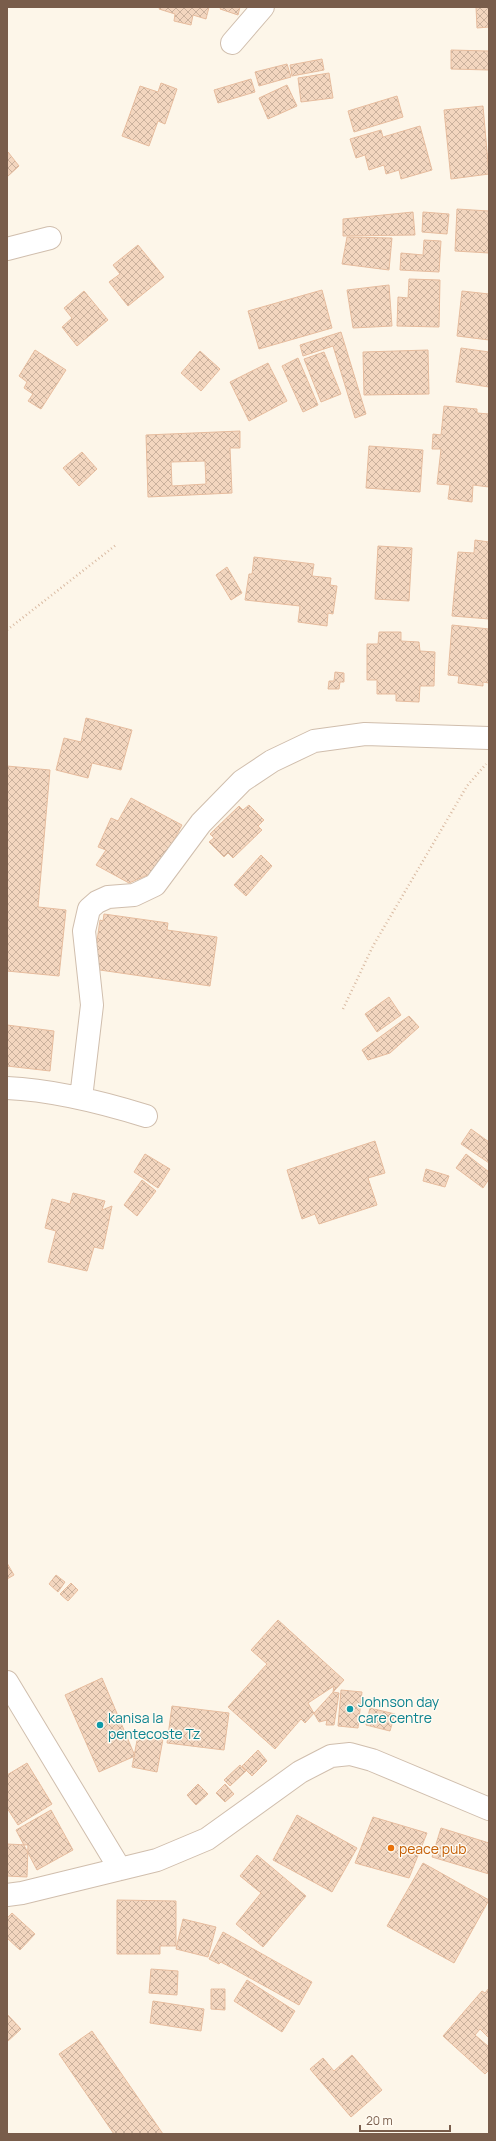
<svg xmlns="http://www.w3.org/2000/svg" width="496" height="2141" font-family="Manrope,sans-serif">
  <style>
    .building { fill: url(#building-cross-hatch); stroke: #e7bd9f; fill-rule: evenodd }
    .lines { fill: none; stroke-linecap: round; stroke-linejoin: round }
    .minor-casing { stroke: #d0bead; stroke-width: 24 }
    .path { stroke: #d9baa2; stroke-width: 2.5; stroke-dasharray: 1 3; stroke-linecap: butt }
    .minor { stroke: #fff; stroke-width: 22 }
    .culture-dot { fill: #0f9aa8; stroke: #fffaf0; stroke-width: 1.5 }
    .food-dot { fill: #e8710a; stroke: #fffaf0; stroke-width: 1.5 }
    .labels { text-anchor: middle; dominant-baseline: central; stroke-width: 3; stroke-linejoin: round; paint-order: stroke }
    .culture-label { font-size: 14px; fill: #0d838f; stroke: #fffaf0; text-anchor: start }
    .food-label { font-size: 14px; fill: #c56008; stroke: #fffaf0; text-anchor: start }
  </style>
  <defs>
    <pattern id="building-cross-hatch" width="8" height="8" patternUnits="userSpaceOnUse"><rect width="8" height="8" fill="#f3d6bf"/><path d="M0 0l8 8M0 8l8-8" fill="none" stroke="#cab19d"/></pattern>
  </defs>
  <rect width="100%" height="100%" fill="#fdf6e9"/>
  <path class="building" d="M160 7H209L206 19 193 15 191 25 174 21 175 14 159 9Z
    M221 7H240L238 15 220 9Z
    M476 7H489V27L477 28Z
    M451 50 489 51V70L451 69Z
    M322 59 324 70 292 76 290 65Z
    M287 64 291 77 259 86 255 72Z
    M329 73 333 98 301 102 298 78Z
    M251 79 255 92 218 103 214 90Z
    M161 83 177 89 165 124 158 121 149 146 122 136 140 86 158 92Z
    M287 85 297 106 268 119 259 98Z
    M397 96 403 117 354 132 348 111Z
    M483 106 489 174 451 179 444 110Z
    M420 126 432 170 401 179 399 170 386 174 384 165 369 170 365 155 356 158 350 139 381 130 383 137Z
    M8 152 19 166 7 177V153Z
    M457 209 489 211V253L455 251Z
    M413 212 415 235 343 236V219Z
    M423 212 449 214 447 234 422 232Z
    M347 237 392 238 389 270 342 264Z
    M424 240 441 241 439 272 400 270 401 253 423 255Z
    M138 245 164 277 128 306 109 282 120 274 113 265Z
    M409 279 440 280 439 327 397 326 398 297 408 298Z
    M389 285 392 326 353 328 347 290Z
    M322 290 332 328 259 349 248 311Z
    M84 291 108 320 77 346 62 327 72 318 64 308Z
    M462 291 489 294V340L457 336Z
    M341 332 366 414 355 418 333 346 303 356 300 345Z
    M461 348 489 352V387L456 382Z
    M35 350 66 370 41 409 28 401 33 394 24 388 27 382 19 376Z
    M428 350 429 394 364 395 363 352Z
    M200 351 220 369 201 391 181 373Z
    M324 352 341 394 321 402 304 359Z
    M298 358 318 405 303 412 282 366Z
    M268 363 287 401 249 421 230 382Z
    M444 406 477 409V413L489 414V487L473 485 472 502 448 499 450 485 437 484 441 449H432L433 434 441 435Z
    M240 431V448H230L232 493 148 497 146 435ZM205 461 206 484 172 486 171 462Z
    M369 446 423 450 420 492 366 488Z
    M82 452 97 469 79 486 63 468Z
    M475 540 489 542V619L452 616 458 552 474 553Z
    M378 546 412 548 409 601 375 599Z
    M254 557 314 564 312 576 331 578 330 585 337 586 333 614 328 613 327 626 298 622 300 606 245 600 249 574H252Z
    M227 567 242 593 231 600 216 575Z
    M452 625 489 629V683L483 682V686L458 683 459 676 448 675Z
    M379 632H401V641L419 642 420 651 435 652 434 686H420L419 702 396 701V694H377V680H367V644H378Z
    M335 672 344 673V682H340L339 689H328L329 681H334Z
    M86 718 132 730 121 770 92 763 88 778 56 770 64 738 81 742Z
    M7 766 50 770 38 907 66 910 59 976 7 971Z
    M131 798 182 825 157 871 129 883 96 865 106 850 98 847 111 818 118 821Z
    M249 805 264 820 258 826 262 830 233 858 228 853 224 857 209 842 214 838 210 834 239 806 243 810Z
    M261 855 272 866 246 896 234 885Z
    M104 914 168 923 167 930 217 937 210 986 93 969 100 920 103 921Z
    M389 997 401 1015 377 1032 365 1014Z
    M409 1016 419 1027 390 1053 368 1060 362 1050Z
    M7 1025 54 1031 50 1071 7 1066Z
    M471 1129 489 1142V1163L461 1144Z
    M375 1141 385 1173 368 1178 377 1205 319 1224 315 1214 302 1219 287 1170Z
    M145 1154 170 1169 158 1188 134 1172Z
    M466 1154 489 1172V1179L483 1188 456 1168Z
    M426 1169 449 1176 445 1187 423 1181Z
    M142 1180 156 1191 137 1216 124 1205Z
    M73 1193 105 1201 102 1210 112 1206 103 1249 94 1247 87 1271 48 1262 56 1231 45 1228 52 1199 70 1204Z
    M7 1563 14 1575 7 1579Z
    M56 1575 65 1582 58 1592 49 1584Z
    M71 1583 78 1590 68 1601 60 1594Z
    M278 1620 344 1680 305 1723 301 1719 275 1749 228 1707 267 1664 251 1650Z
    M102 1678 135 1756 99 1772 65 1695Z
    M334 1686 333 1692 339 1693 334 1725H326L327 1720 319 1722 308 1703Z
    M341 1690 362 1692 358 1728 338 1726Z
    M172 1706 229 1713 224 1750 167 1743Z
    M370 1708 395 1714 390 1731 366 1725Z
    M138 1735 163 1739 157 1772 132 1767Z
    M258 1750 267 1761 252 1776 242 1766Z
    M27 1763 52 1804 18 1825 7 1808V1775Z
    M240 1765 246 1771 230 1786 224 1780Z
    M198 1784 208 1794 196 1805 187 1795Z
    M225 1784 234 1794 225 1802 216 1793Z
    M51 1810 73 1850 37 1870 16 1830Z
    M297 1815 357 1848 332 1892 273 1860Z
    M373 1817 427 1833 409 1878 355 1863Z
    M441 1828 489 1843V1874L432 1857Z
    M7 1844 28 1845 27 1877 7 1876Z
    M257 1855 306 1896 263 1947 236 1924 261 1893 240 1876Z
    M423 1863 489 1900 454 1963 387 1926Z
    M117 1900 176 1901V1946H160V1954H117Z
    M12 1913 35 1934 20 1950 7 1938V1918Z
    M183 1919 216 1927 208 1957 176 1949Z
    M223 1932 312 1982 299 2005 221 1962 219 1964 209 1959Z
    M151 1969 178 1971 177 1995 149 1993Z
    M247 1980 295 2011 282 2032 234 2001Z
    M489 1988V2038L480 2029 475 2035 489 2047V2070L485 2074 443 2036 482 1991 485 1993Z
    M211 1989H225V2010L211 2009Z
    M153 2001 204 2009 201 2031 150 2023Z
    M7 2014 21 2029 7 2042Z
    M92 2031 163 2134H114L59 2054Z
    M352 2055 382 2090 351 2117 310 2069 323 2058 334 2071Z"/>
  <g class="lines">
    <g class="minor-casing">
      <path id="minor" d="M232 43 263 7
        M7 249 50 238
        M7 1088C54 1090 101 1102 146 1116
        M81 1098 92 1005 84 931 89 909 97 902 108 897 134 895 155 885 201 823 242 781 272 761 314 741 365 734 489 738
        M7 1682 120 1869
        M7 1895 22 1893 157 1860 207 1839 300 1772 331 1756 350 1754 372 1760 489 1809"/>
    </g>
    <path class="path" d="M7 630 116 545
      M343 1009 373 946 467 786 486 764"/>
    <use href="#minor" class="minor"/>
  </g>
  <g class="culture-dot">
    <circle cx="350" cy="1709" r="4"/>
    <circle cx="100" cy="1725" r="4"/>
  </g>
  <circle class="food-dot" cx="391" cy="1848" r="4"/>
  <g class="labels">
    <g class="culture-label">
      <text x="358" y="1701">Johnson day<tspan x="358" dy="16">care centre</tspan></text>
      <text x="108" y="1717">kanisa la<tspan x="108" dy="16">pentecoste Tz</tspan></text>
    </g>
    <g class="food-label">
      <text x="399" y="1848">peace pub</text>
    </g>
  </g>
  <rect width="496" height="2141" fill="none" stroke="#795d4b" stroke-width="16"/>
  <path d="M360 2125v6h90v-6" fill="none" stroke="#795d4b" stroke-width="2"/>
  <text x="366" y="2125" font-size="12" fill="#795d4b" stroke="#fffaf0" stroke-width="3" paint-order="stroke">20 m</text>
</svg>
